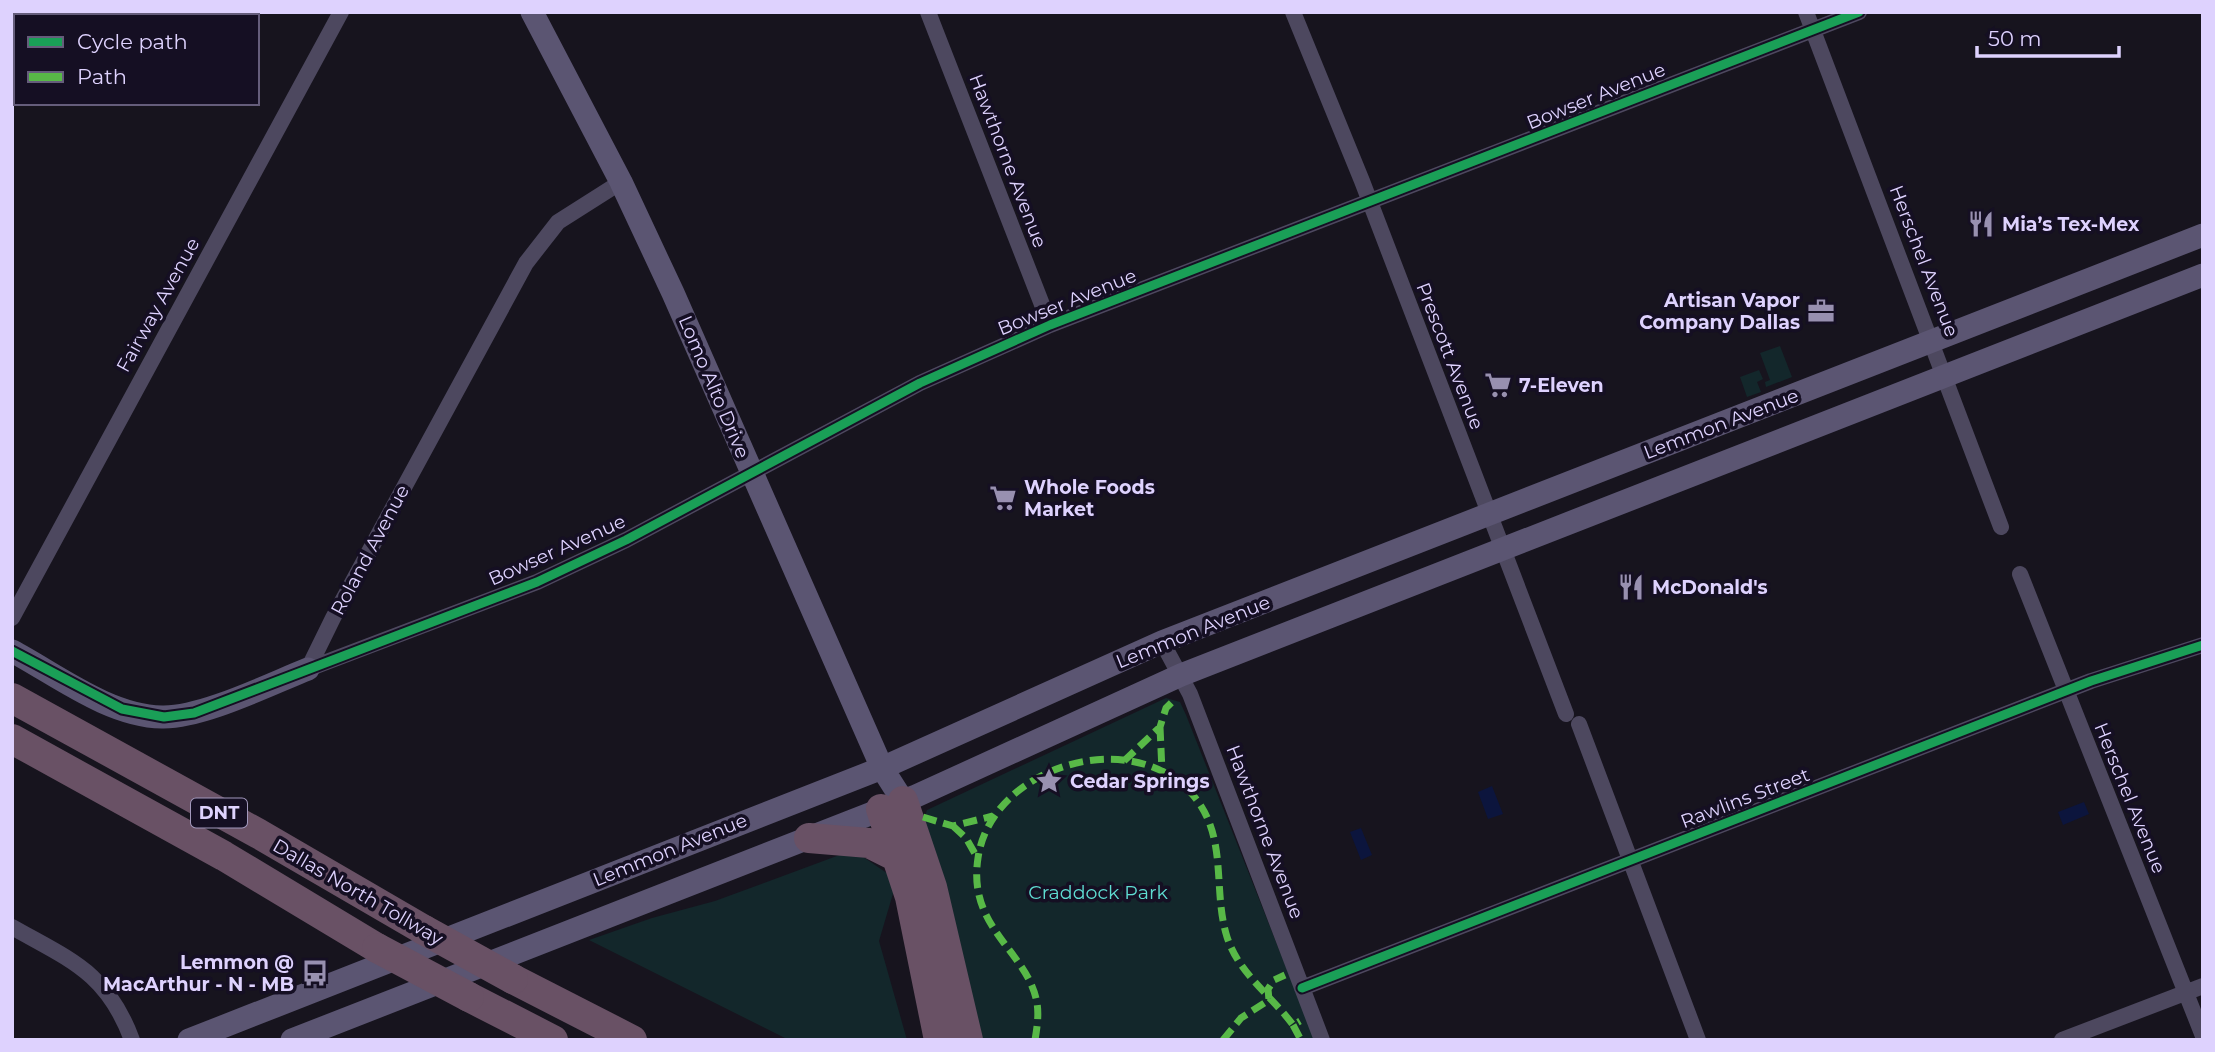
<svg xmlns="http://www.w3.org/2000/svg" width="2215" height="1052" font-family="Montserrat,sans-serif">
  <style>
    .green { fill: #13272b }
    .water { fill: #0c153d }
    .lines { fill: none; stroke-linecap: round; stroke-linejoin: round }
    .street { stroke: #4d485f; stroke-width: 16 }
    .secondary { stroke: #5b5572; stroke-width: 23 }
    .highway { stroke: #695165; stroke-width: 30 }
    .highway-bridge { stroke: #695165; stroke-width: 30 }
    .quiet { stroke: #58b947; stroke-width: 7; stroke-dasharray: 14 7; stroke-linecap: butt }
    .cycleway-casing { stroke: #150f23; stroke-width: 13 }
    .cycleway { stroke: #1a9f57; stroke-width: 9 }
    .labels { text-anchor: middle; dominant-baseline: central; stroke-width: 7; stroke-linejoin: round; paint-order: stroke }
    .shield { fill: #150f23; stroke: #a298bc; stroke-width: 2 }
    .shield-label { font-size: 18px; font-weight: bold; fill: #ded2fe }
    .street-label { font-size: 19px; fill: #ded2fe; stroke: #150f23 }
    .poi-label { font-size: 19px; font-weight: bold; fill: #ded2fe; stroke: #150f23; text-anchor: start }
    .park-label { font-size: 19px; fill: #5fddd2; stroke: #150f23 }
  </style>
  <rect width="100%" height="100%" fill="#17141e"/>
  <path class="green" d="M1780 346 1792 377 1766 387 1765 382 1770 380 1760 353Z
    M1759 370 1763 379 1757 382 1761 392 1747 397 1740 377Z
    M1166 698 1180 702 1186 715 1315 1040H978L923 822 927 810Z
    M853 850 897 880 879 941 907 1040H789L589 940 652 918 715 901Z"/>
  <path class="water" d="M1492 786 1503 814 1488 819 1478 792Z
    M2084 802 2089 814 2063 825 2058 812Z
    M1361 828 1372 855 1361 860 1350 832Z"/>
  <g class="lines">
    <path class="street" d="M928 12 1050 325
      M1293 12 1362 181 1566 714
      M1806 12 2001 527
      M22 16 24 12
      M12 34 16 28
      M2020 574 2203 1036
      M12 618 341 12
      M1162 642 1190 694 1322 1040
      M308 669 537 582 626 540 920 383 1050 325 1859 12
      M308 669 333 618 526 263 558 222 621 182
      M1579 724 1698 1040
      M12 927C70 960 107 972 132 1040
      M1302 988 2091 681 2203 645
      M2062 1040 2203 986"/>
    <path class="secondary" d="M532 12 621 182 673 293 882 768 903 801
      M12 651C57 675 109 716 162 717 202 718 270 684 308 669
      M189 1040 882 768 1162 642 2203 235
      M292 1040 916 796 1181 675 2203 275"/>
    <path class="highway" d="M12 698 259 834 424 930
      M12 739 224 856 377 948
      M903 801 932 887 968 1040
      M881 809 910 897 939 1040
      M809 838 869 843 899 858
      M513 979 632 1040
      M469 997 553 1040"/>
    <path class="highway-bridge" d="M424 930 513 979
      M377 948 469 997"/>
    <path class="quiet" d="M1160 727 1162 771
      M1124 761 1160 727 1166 708 1173 701
      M923 817 953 826 993 816
      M953 826 966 838 978 859
      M1293 1025 1301 1040
      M1035 1040C1037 1028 1039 1015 1037 1003 1028 951 967 929 978 858 991 767 1130 724 1192 794 1229 836 1212 889 1227 937 1239 974 1271 995 1293 1025L1300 1021
      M1223 1040 1241 1018 1269 1000 1268 989 1274 980 1285 975"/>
    <g class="cycleway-casing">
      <path id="cycleway" d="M12 651 122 709 164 717 194 713 537 582 626 540 920 383 1050 325 1859 12
        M1302 988 2091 681 2203 645"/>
    </g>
    <use href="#cycleway" class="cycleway"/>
  </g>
  <defs>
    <g id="restaurant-bare" transform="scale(2.1)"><path d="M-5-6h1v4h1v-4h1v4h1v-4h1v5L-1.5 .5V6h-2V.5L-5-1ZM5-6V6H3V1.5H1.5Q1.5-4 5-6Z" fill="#9890b0" stroke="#150f23" stroke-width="2.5" paint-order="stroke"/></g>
    <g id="office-bare" transform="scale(2.1)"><path d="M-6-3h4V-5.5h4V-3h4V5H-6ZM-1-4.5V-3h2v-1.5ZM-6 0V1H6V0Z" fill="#9890b0" stroke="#150f23" stroke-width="2.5" paint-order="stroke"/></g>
    <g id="supermarket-bare" transform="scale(2.1)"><path d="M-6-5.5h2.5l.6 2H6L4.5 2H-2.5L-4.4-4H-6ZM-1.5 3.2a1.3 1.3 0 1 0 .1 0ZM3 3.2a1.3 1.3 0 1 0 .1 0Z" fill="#9890b0" stroke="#150f23" stroke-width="2.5" paint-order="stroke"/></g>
    <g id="sight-bare" transform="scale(2.1)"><path d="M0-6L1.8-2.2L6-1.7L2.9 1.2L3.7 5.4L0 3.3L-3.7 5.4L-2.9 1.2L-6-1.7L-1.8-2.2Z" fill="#9890b0" stroke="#150f23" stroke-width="2.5" paint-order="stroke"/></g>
    <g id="bus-bare" transform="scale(2.1)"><path d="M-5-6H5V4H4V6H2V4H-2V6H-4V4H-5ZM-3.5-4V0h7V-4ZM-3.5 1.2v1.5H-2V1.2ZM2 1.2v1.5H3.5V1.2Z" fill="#9890b0" stroke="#150f23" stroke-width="2.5" paint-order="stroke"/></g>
  </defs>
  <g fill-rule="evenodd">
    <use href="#restaurant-bare" x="1981" y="224"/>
    <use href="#office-bare" x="1821" y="311"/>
    <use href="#supermarket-bare" x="1498" y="385"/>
    <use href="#supermarket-bare" x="1003" y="498"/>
    <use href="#restaurant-bare" x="1631" y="587"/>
    <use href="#sight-bare" x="1049" y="781"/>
    <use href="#bus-bare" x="315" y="973"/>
  </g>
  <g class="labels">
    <rect class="shield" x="191" y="798.5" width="56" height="29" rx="5"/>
    <g class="shield-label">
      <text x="219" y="813">DNT</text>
    </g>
    <g class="street-label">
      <text transform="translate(1596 96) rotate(-22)">Bowser Avenue</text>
      <text transform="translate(1008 161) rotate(69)">Hawthorne Avenue</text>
      <text transform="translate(1924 261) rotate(69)">Herschel Avenue</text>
      <text transform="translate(1067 302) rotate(-22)">Bowser Avenue</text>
      <text transform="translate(158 305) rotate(-61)">Fairway Avenue</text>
      <text transform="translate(1450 356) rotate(69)">Prescott Avenue</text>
      <text transform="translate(714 387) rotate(67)">Lomo Alto Drive</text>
      <text transform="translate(1721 424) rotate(-21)">Lemmon Avenue</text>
      <text transform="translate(370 550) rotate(-62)">Roland Avenue</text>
      <text transform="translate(557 550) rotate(-24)">Bowser Avenue</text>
      <text transform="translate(1193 632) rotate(-22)">Lemmon Avenue</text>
      <text transform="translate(1745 798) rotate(-21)">Rawlins Street</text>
      <text transform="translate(2130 798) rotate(68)">Herschel Avenue</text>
      <text transform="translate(1265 832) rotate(69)">Hawthorne Avenue</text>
      <text transform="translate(670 850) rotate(-22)">Lemmon Avenue</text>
      <text transform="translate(358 892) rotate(30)">Dallas North Tollway</text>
    </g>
    <g class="poi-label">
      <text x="2002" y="224">Mia’s Tex-Mex</text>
      <text x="1800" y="300" text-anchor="end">Artisan Vapor<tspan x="1800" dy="22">Company Dallas</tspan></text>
      <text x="1519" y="385">7-Eleven</text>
      <text x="1024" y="487">Whole Foods<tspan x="1024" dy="22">Market</tspan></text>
      <text x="1652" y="587">McDonald's</text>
      <text x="1070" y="781">Cedar Springs</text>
      <text x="294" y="962" text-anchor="end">Lemmon @<tspan x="294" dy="22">MacArthur - N - MB</tspan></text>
    </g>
    <g class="park-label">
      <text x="1098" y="892">Craddock Park</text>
    </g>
  </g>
  <rect width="2215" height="1052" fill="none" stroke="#ded2fe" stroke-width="28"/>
  <rect x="14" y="14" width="245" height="91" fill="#150f23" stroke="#655d7b" stroke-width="2"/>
  <rect x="28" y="37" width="35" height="10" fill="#1a9f57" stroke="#655d7b" stroke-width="2"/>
  <text x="77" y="49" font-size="21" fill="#ded2fe">Cycle path</text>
  <rect x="28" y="72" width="35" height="10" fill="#58b947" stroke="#655d7b" stroke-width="2"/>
  <text x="77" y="84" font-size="21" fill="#ded2fe">Path</text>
  <path d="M1977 46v10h142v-10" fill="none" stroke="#ded2fe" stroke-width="3.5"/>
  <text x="1988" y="46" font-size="21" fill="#ded2fe" stroke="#150f23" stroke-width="5" paint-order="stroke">50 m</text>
</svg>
